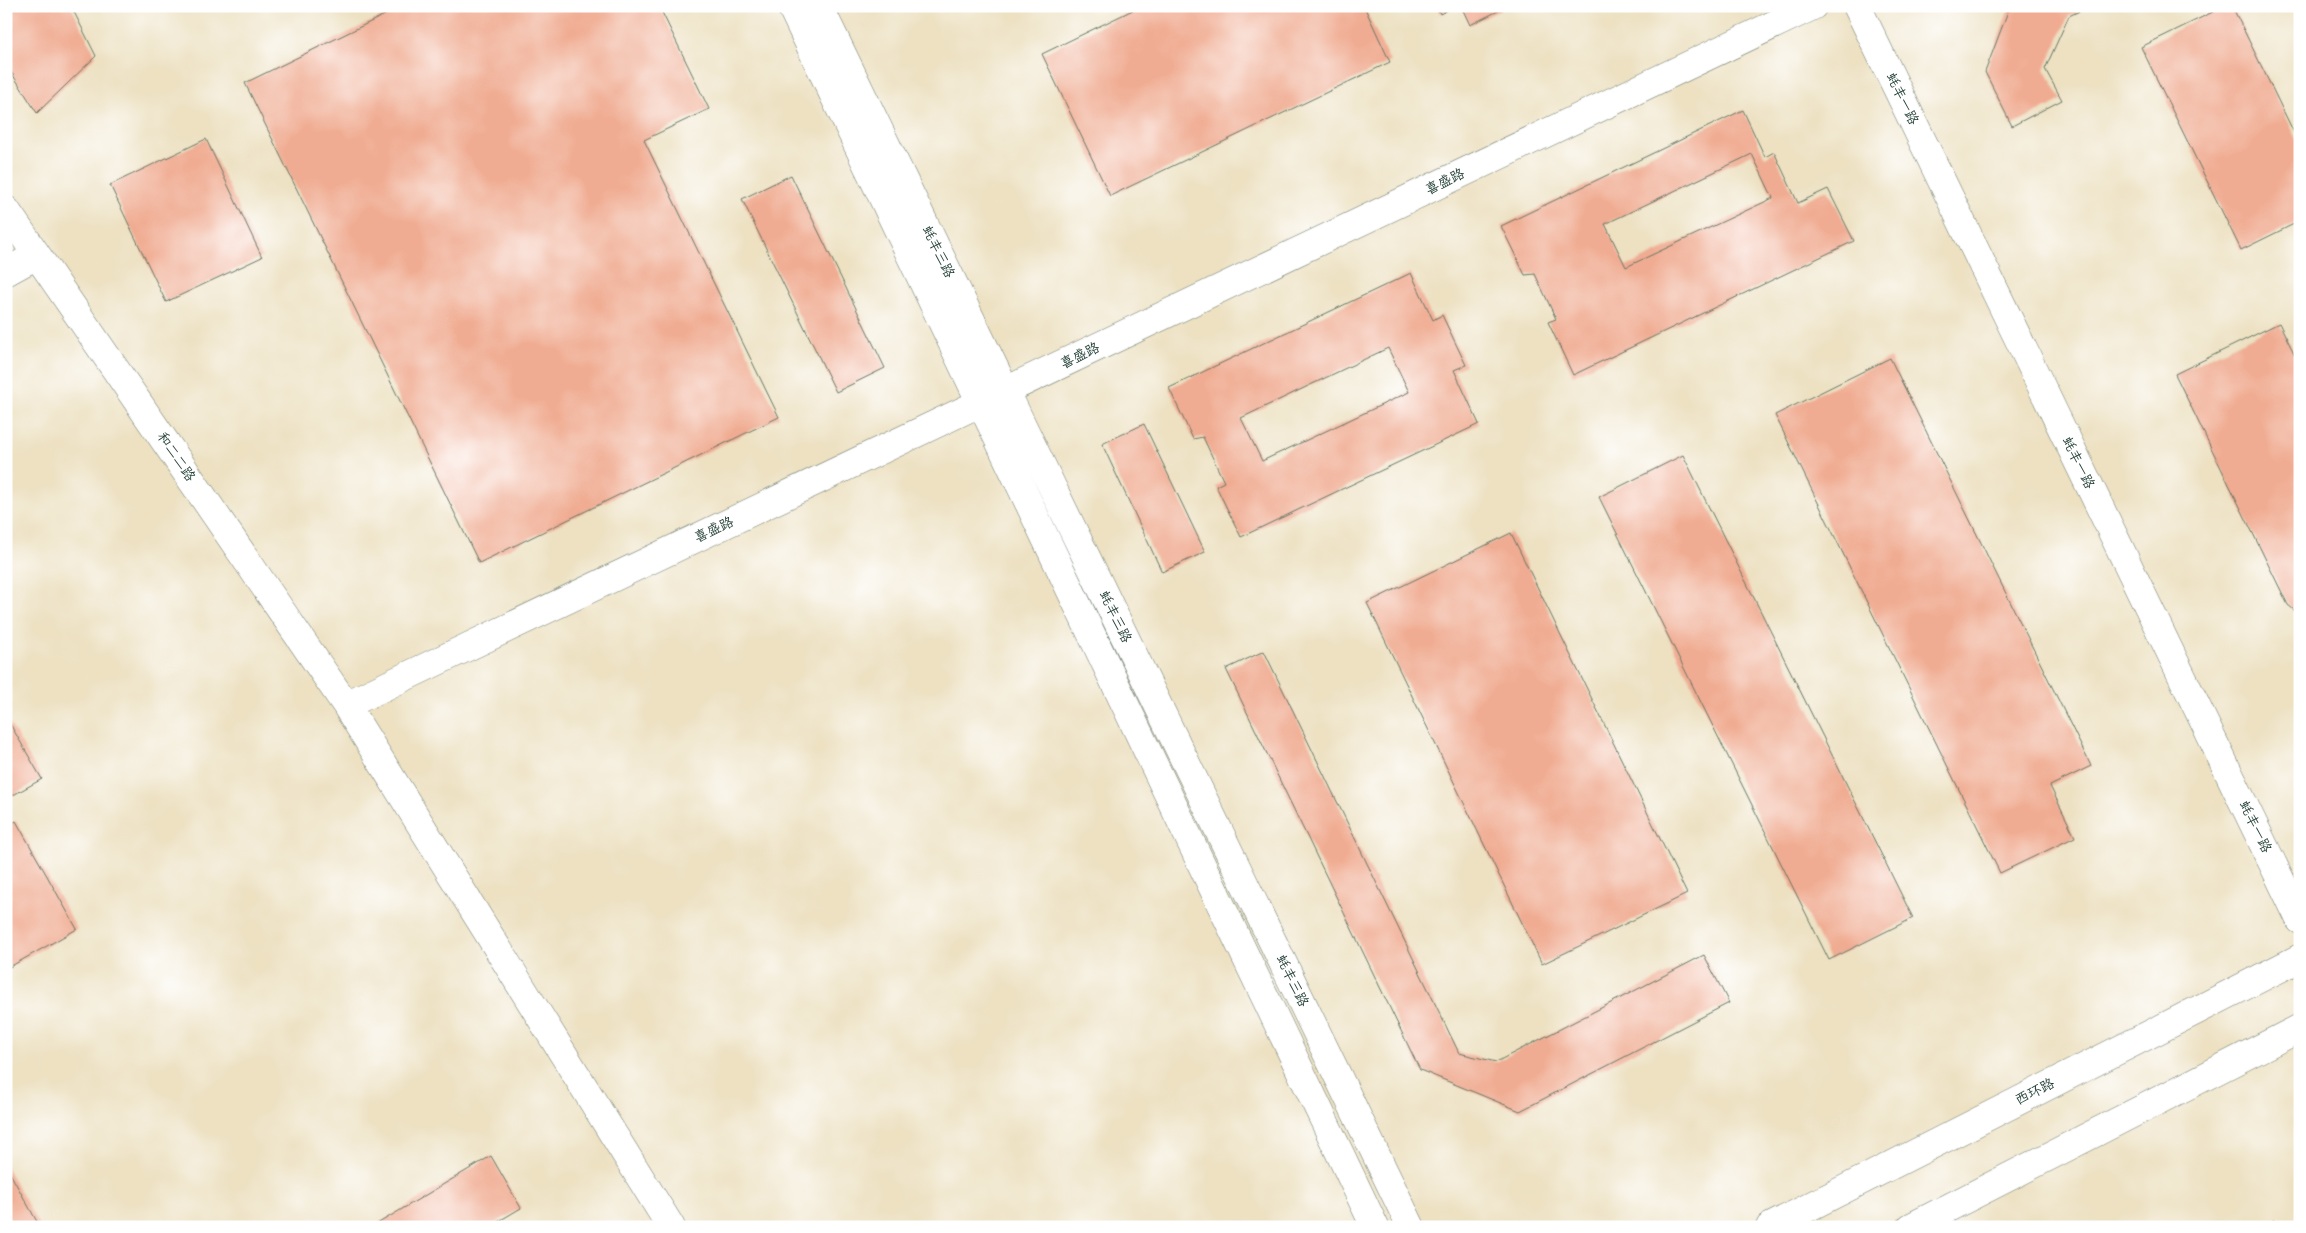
<svg xmlns="http://www.w3.org/2000/svg" width="2306" height="1233" font-family="Kalam,'LXGW WenKai TC',sans-serif">
  <style>
    .building { fill: #f0ac92; fill-rule: evenodd }
    .lines { fill: none; stroke-linecap: round; stroke-linejoin: round }
    .minor-casing { stroke: #677666; stroke-width: 29 }
    .primary-casing { stroke: #677666; stroke-width: 29 }
    .minor { stroke: #fff; stroke-width: 28 }
    .primary { stroke: #fff; stroke-width: 28 }
    .labels { text-anchor: middle; dominant-baseline: central; stroke-width: 4.5; stroke-linejoin: round; paint-order: stroke }
    .street-label { font-size: 14px; fill: #1f3d34; stroke: #fff }
  </style>
  <rect width="100%" height="100%" fill="#fff"/>
  <filter id="ink" filterUnits="userSpaceOnUse"><feTurbulence type="fractalNoise" baseFrequency=".02" numOctaves="2"/><feDisplacementMap in="SourceGraphic" scale="10" xChannelSelector="R" yChannelSelector="G"/><feConvolveMatrix kernelMatrix="1 2 1 2 8 2 1 2 1" color-interpolation-filters="sRGB"/></filter>
  <filter id="wash" filterUnits="userSpaceOnUse"><feTurbulence type="fractalNoise" baseFrequency=".0096" numOctaves="4" result="noise"/><feDisplacementMap in="SourceGraphic" scale="20" xChannelSelector="R" yChannelSelector="G"/><feGaussianBlur stdDeviation="1.12" result="paint"/><feColorMatrix in="noise" values="0 0 0 0 0 0 0 0 0 0 0 0 0 0 0 0 0 1.4 0 .05"/><feComposite in="paint" operator="in"/></filter>
  <g filter="url(#wash)">
    <rect width="100%" height="100%" fill="#ede1c2"/>
    <g id="blocks">
      <path class="building" d="M6 6H71L96 56 37 113 6 64Z
        M403 6H659L709 109 644 140 779 417 479 563 245 83Z
        M1141 6H1364L1390 62 1110 196 1042 54Z
        M1437 6H1455L1440 14Z
        M1461 6H1508L1470 25Z
        M2010 6H2090L2069 16 2045 69 2062 100 2012 126 1985 72Z
        M2225 6H2232L2300 145V221L2241 250 2141 47Z
        M1743 110 1765 157 1774 152 1798 203 1828 189 1854 241 1573 375 1548 322 1556 319 1535 274 1525 275 1501 226ZM1752 154 1773 198 1626 267 1605 224Z
        M206 139 262 257 166 302 110 185Z
        M791 175 885 368 836 392 742 199Z
        M1411 273 1433 320 1442 315 1466 365 1454 370 1479 424 1241 537 1216 486 1224 482 1203 437 1193 439 1169 388ZM1388 348 1409 392 1262 461 1241 418Z
        M2279 323 2300 365V615L2288 605 2175 374Z
        M1890 358 2091 766 2050 786 2075 837 2000 873 1775 415Z
        M1144 424 1205 552 1162 572 1102 444Z
        M1683 455 1913 918 1829 960 1599 497Z
        M1511 533 1687 894 1542 964 1367 603Z
        M1264 651 1459 1053 1496 1062 1704 955 1729 1003 1520 1111 1420 1070 1226 669Z
        M6 717 42 779 6 799Z
        M16 821 77 929 6 969V826Z
        M491 1156 521 1208 489 1227H372Z
        M6 1166 40 1227H6Z
        M2274 1220 2278 1227H2261Z"/>
    </g>
  </g>
  <g filter="url(#ink)">
    <use href="#blocks" fill-opacity="0" stroke="#677666" stroke-width="1"/>
    <g class="lines">
      <g class="minor-casing">
        <path id="minor" d="M791 6 1375 1227
          M819 6 1411 1227
          M1857 6 2300 920
          M6 210 346 705 671 1227
          M6 272 37 255
          M346 705 1813 6"/>
      </g>
      <g class="primary-casing">
        <path id="primary" d="M1770 1227 2300 958
          M1911 1227 2300 1028"/>
      </g>
      <use href="#minor" class="minor"/>
      <use href="#primary" class="primary"/>
    </g>
  </g>
  <g class="labels">
    <g class="street-label">
      <text transform="translate(1902 99) rotate(64)">蚝丰一路</text>
      <text transform="translate(1445 182) rotate(-26)">喜盛路</text>
      <text transform="translate(938 252) rotate(64)">蚝丰三路</text>
      <text transform="translate(1080 356) rotate(-26)">喜盛路</text>
      <text transform="translate(176 457) rotate(56)">和二二路</text>
      <text transform="translate(2078 463) rotate(64)">蚝丰一路</text>
      <text transform="translate(714 530) rotate(-25)">喜盛路</text>
      <text transform="translate(1115 617) rotate(64)">蚝丰三路</text>
      <text transform="translate(2255 827) rotate(64)">蚝丰一路</text>
      <text transform="translate(1292 981) rotate(64)">蚝丰三路</text>
      <text transform="translate(2035 1092) rotate(-27)">西环路</text>
    </g>
  </g>
  <rect width="2306" height="1233" fill="none" stroke="#fff" stroke-width="25"/>
</svg>
